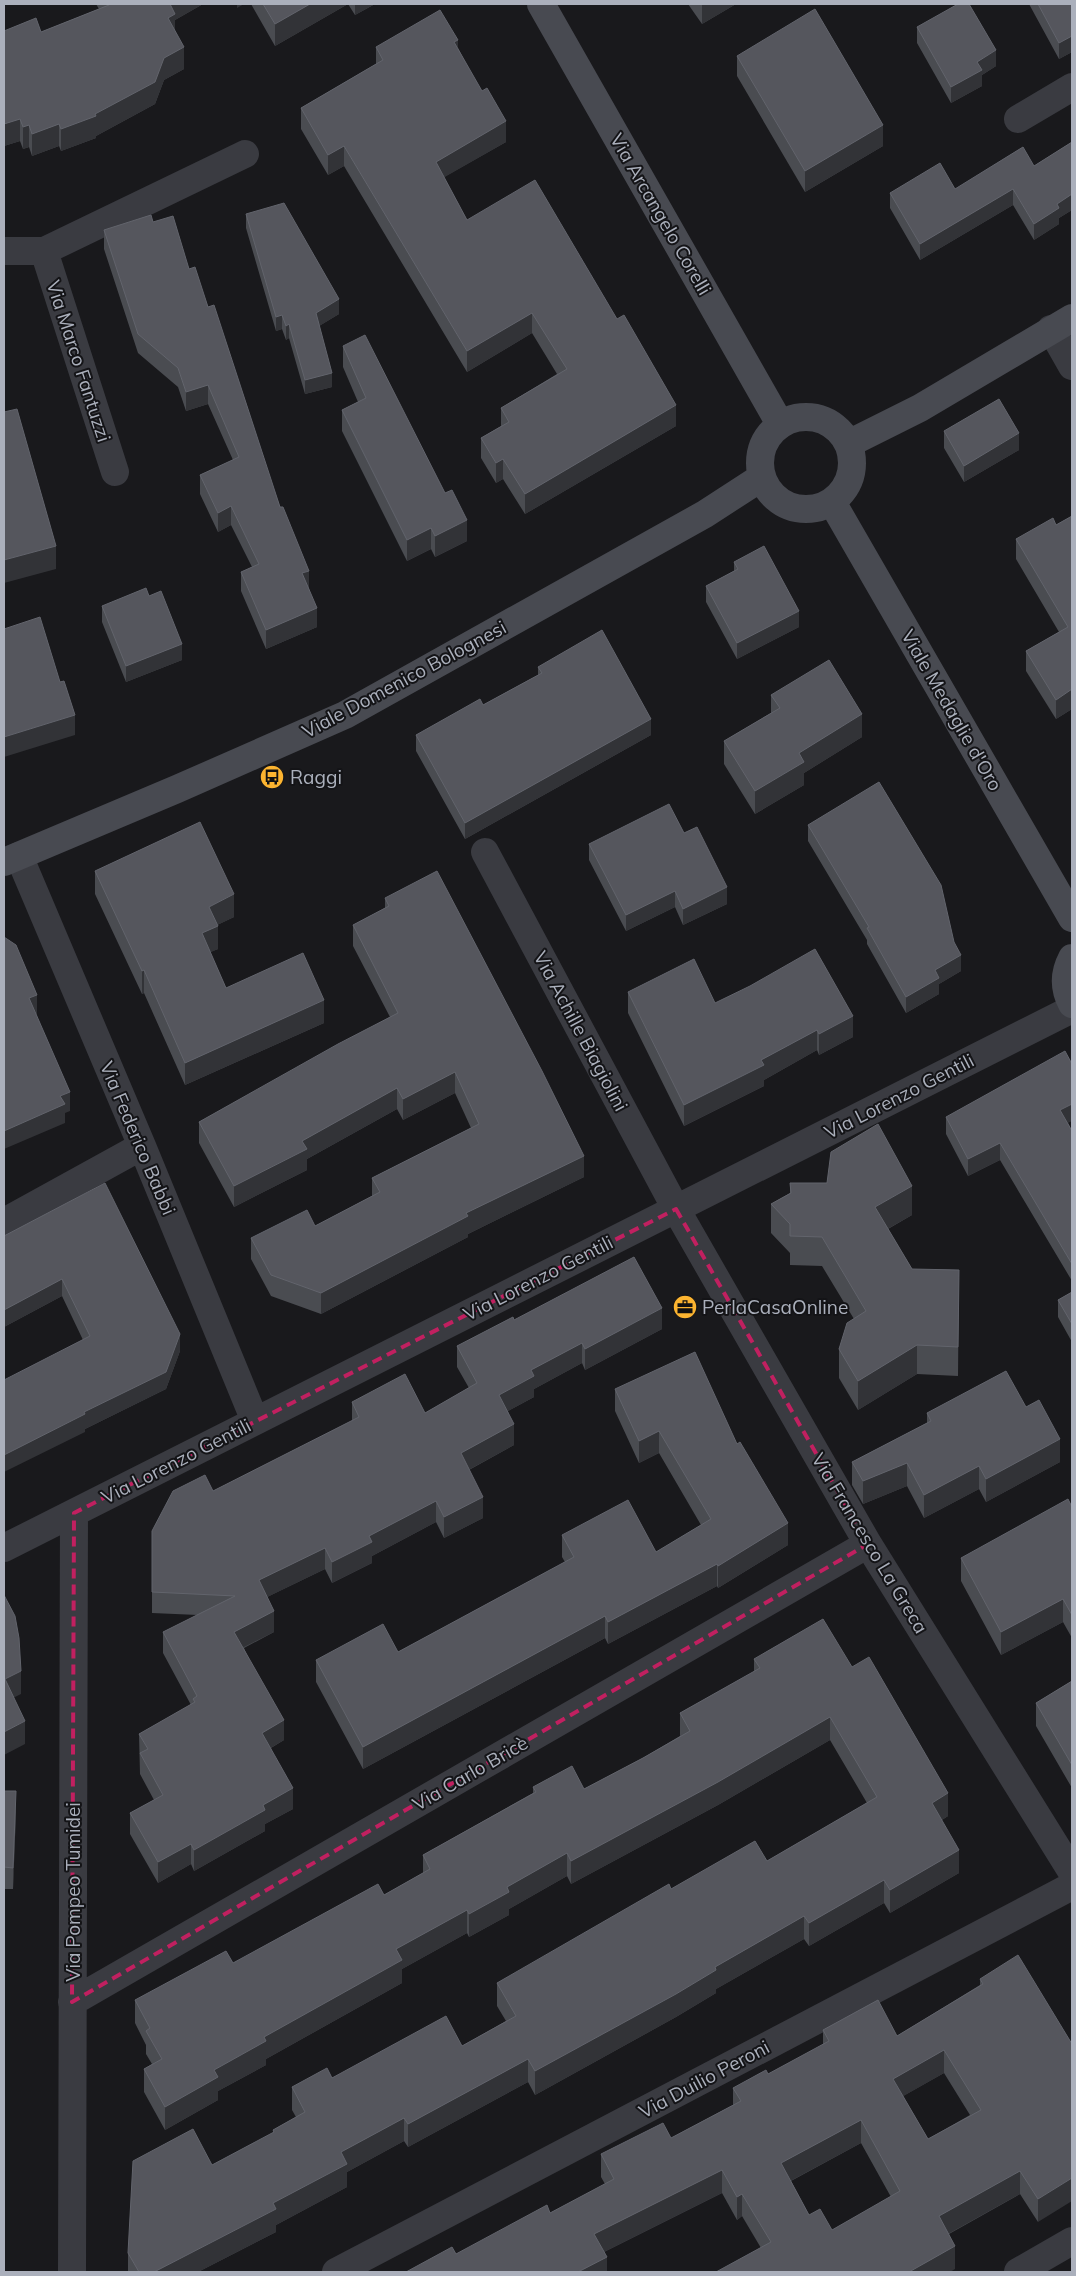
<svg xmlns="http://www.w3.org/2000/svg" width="1076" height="2276" font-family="Mulish,sans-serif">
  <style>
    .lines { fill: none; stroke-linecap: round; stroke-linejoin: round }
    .street { stroke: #3a3b41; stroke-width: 28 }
    .secondary { stroke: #484a51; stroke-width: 28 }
    .wall { fill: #4a4c51; fill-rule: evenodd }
    .shaded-wall { fill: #323337 }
    .building { fill: #55565d; stroke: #62646c; fill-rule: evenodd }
    .marked { fill: none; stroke: #c12060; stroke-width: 4; stroke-dasharray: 10 6; stroke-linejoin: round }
    .labels { text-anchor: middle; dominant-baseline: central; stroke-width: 4; stroke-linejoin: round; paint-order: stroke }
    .street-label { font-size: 19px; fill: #abb0bc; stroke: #141417 }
    .poi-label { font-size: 19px; fill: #abb0bc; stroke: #141417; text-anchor: start }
  </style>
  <rect width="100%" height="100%" fill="#19191c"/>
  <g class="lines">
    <path class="street" d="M1018 119 1072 87
      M4 251H44L245 154
      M44 251 115 472
      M1051 329 1072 366
      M485 852 676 1209 868 1544 1072 1872
      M19 856 142 1146 255 1421
      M4 1222 142 1146
      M4 1548 1072 1009
      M72 2002 868 1544
      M72 2272 74 1513
      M336 2272 1072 1886
      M1018 2272 1072 2241"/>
    <path class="secondary" d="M541 4 780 424
      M760 463a46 46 0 1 1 92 0a46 46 0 1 1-92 0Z
      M848 444 920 408 1072 318
      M832 502 1072 918
      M4 862 177 789 345 715 705 514 762 477
      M1072 958C1064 973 1064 989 1072 1004"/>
  </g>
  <path class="wall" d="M96 4H203L175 20V31L184 69 164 80 155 104 96 136V138L61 151 59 146 32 156 29 147 23 149 20 141 4 146V31L41 32 99 9Z
    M251 4H348L275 46Z
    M348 4H375L355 15Z
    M688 4H736L702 24Z
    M1029 4H1072V52L1059 59Z
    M917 27 996 66 982 75V86L951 103 917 43Z
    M376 47 458 48 506 142 444 177 467 220 676 426 525 514 503 479 496 483 481 458V438L501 426V408L557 374 532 333 467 372 344 166 328 175 301 129V108L376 64Z
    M737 56 883 146 805 192 737 76Z
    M1072 142V210L1059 218V224L1034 240 1013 205 920 260 890 208V193L955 189 1034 166Z
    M246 214 339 314 319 326 332 387 305 394 289 338 286 340 282 329 276 331 246 228Z
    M153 222 189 269 208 307 280 507 309 589 317 627 266 649 241 591V572L252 567 231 525 218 532 200 494V475L233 460 208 404 186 411 178 387 138 353 104 249V230Z
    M343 346 467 541 435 557 431 549 407 561 342 431V410L358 402 343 367Z
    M944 431 1019 450 964 482 944 448Z
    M1072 516V709L1056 719 1026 671V651L1059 632 1016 559V539L1056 525Z
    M734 562 799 627 737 659 706 602V586L734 571Z
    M149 596 182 660 126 682 102 622V606Z
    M538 667 651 735 465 839 416 751V735L483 705 538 675Z
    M771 695 862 737 804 773V785L755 814 724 764V741L771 713Z
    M808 825 954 942 961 971 939 984V994L906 1013 867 944V940L808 841Z
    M684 833 727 904 683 925 675 907 626 931 589 860V844Z
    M95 871 234 917 217 925 218 949 210 952 226 988 324 1023 185 1085 144 993 142 994 95 894Z
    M385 898 584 1177 468 1234V1237L321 1314 271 1296 251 1259V1238L315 1226 372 1196V1178L471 1128 455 1093 403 1120 397 1109 307 1159V1170L234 1207 199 1143V1122L390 1017 353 946V925L385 908Z
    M628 992 715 1003 853 1037 819 1055 817 1050 764 1080V1086L684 1126 628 1013Z
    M946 1117 1068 1123 1072 1131V1281L1000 1160 968 1176 946 1134Z
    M790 1183 912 1215 888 1229 912 1269 959 1270 958 1376 917 1374 858 1410 839 1378V1349L854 1319 822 1266 790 1265V1253L771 1233V1204L790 1193Z
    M4 1236 180 1351 166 1389 85 1429V1432L83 1340 62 1296 4 1327Z
    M1072 1292V1342L1058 1317V1300Z
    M514 1320 662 1329 585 1370 582 1363 534 1389V1397L508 1411 514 1445 469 1470 483 1518 444 1538 436 1522 372 1556V1563L332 1583 325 1569 267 1597 274 1632 244 1648 284 1740 271 1748 293 1809 265 1824V1831L194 1871 191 1864 158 1883 130 1834V1813L154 1800 140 1774 139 1734 191 1705 163 1653V1632L198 1615 152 1613V1531L213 1491 352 1421V1402L425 1413 469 1388 457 1367V1346Z
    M615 1389 737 1444 788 1545 718 1588 717 1586 608 1644 605 1638 363 1769 316 1682V1660L398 1652 565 1562 562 1557V1535L656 1552 701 1525 659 1453 639 1463 615 1411Z
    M1026 1407 1060 1462 986 1502 979 1489 924 1518 907 1486 863 1504 852 1485V1462L927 1423V1413Z
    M1072 1507V1638L1063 1622 1001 1655 961 1581V1558Z
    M754 1659 852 1667 948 1816 942 1820 959 1873 890 1913 884 1903 809 1946 804 1939 716 1989V1993L676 2017 535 2095 528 2082 408 2147 404 2141 347 2172V2187L276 2225V2232L198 2272H128V2253L212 2165 273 2133V2130L296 2117 292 2110V2087L462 2046 506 2021 497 2006V1983L671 1889 767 1861 867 1803 830 1740 718 1805 571 1884 567 1876 509 1909V1915L469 1937 467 1933 402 1969V1983L266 2059V2065L218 2091V2100L165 2130 144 2092V2069L152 2064 146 2054V2045L135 2023V2000L233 1963 384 1895 423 1873V1855L533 1793V1787L584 1789 643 1758 680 1736V1713L754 1672Z
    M1072 1681V1788L1036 1726V1703Z
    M4 1791 16 1812 13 1889H4Z
    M980 1979 1072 2044 1038 2222 1020 2194 949 2234 955 2269 761 2248 742 2216 737 2220 722 2193 604 2252 607 2272 456 2254 550 2213 605 2184 601 2177V2154L671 2138 733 2105V2088L768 2074 823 2045V2030L897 2036 980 1985ZM944 2073 970 2115 928 2139 903 2096ZM861 2143 891 2197 832 2230 809 2215 791 2181Z"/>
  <path class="shaded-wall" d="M169 4H203L175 20V36L168 40Z
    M237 4H244L237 8Z
    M310 4H348L275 46V24Z
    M355 4H375L355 15Z
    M702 4H736L702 24Z
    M1072 36V52L1059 59V43Z
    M458 40V61L454 42Z
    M184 47V69L164 80 155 104 96 136V138L61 151V129L95 114 164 58Z
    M996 50V66L982 75V86L951 103V87L977 62Z
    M20 119V141L4 146V124Z
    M506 121V142L436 182V162Z
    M59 124V146L32 156V134Z
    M29 125V147L23 149V127Z
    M883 125V146L805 192V171Z
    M344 146V166L328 175V155Z
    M1013 189V205L920 260V244Z
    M1072 194V210L1059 218V224L1034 240V224L1057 204Z
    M339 299V314L316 328V313Z
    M532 313V333L467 372V351Z
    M282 315V329L276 331V317Z
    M289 324V338L286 340V326Z
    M332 373V387L305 394V380Z
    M208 385V404L186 411V392Z
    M676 405V426L525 514V494Z
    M1019 433V450L964 482V466Z
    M503 459V479L496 483V463Z
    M231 506V525L218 532V513Z
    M467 520V541L435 557V536Z
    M431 528V549L407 561V540Z
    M56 546V569L4 583V560Z
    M309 571V590L302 573Z
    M317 608V627L266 649V630Z
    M799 611V627L737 659V643Z
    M182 644V660L126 682V666Z
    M1072 689V709L1056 719V700Z
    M862 714V737L804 773V785L755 814V791L799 753Z
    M75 715V735L4 757V737Z
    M651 719V735L465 839V823Z
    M727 887V904L683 925V909Z
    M675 891V907L626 931V915Z
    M234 894V917L209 929V907Z
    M218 926V949L202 956V933Z
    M961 955V971L939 984V994L906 1013V997L935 970Z
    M144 970V993L142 994V971Z
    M37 995V1014L29 1017V998Z
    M324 1000V1023L185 1085V1063Z
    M853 1016V1037L819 1055V1034Z
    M817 1030V1050L764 1080V1086L684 1126V1105L761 1060Z
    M455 1072V1093L403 1120V1099Z
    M397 1088V1109L307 1159V1170L234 1207V1186L302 1141Z
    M70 1092V1111L65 1113V1123L4 1149V1131L60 1096Z
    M1072 1104V1121L1060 1127V1110Z
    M1000 1143V1160L968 1176V1159Z
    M584 1156V1177L468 1234V1237L321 1314V1293L466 1213Z
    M912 1186V1215L875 1236V1207Z
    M62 1279V1296L4 1327V1310Z
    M662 1308V1329L585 1370V1349Z
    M180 1334V1351L166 1389 85 1429V1432L4 1472V1455L84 1412Z
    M582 1343V1363L534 1389V1397L499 1416V1395L531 1370Z
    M917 1345V1374L858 1410V1381Z
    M514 1424V1445L461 1474V1453Z
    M659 1431V1453L639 1463V1441Z
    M1060 1439V1462L986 1502V1479Z
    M907 1463V1486L863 1504V1481Z
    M979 1466V1489L924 1518V1495Z
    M483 1497V1518L444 1538V1517Z
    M436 1501V1522L372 1556V1563L332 1583V1562L369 1536Z
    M788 1523V1545L718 1588V1566Z
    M325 1548V1569L259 1601V1580Z
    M717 1564V1586L608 1644V1622Z
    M1063 1599V1622L1001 1655V1632Z
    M274 1611V1632L234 1652V1632Z
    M605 1616V1638L363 1769V1747Z
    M21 1671V1694L5 1702V1679Z
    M830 1717V1740L718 1805 571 1884V1861Z
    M284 1720V1740L262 1753V1733Z
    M25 1721V1744L4 1755V1732Z
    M293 1788V1809L265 1824V1831L194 1871V1850L263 1805Z
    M16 1791V1812L13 1889V1868Z
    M948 1793V1816L932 1826V1803Z
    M191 1844V1864L158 1883V1862Z
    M959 1850V1873L890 1913V1890Z
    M567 1853V1876L509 1909V1915L469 1937V1914L507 1887Z
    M884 1880V1903L809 1946V1923Z
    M467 1910V1933L402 1969V1983L266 2059V2065L218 2091V2100L165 2130V2107L214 2070 396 1949Z
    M804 1916V1939L716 1989V1993L676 2017 535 2095V2071Z
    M944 2050V2073L893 2102V2079Z
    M528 2059V2082L408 2147V2124Z
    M404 2118V2141L347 2172V2187L276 2225V2232L198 2272H154L273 2203 341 2152Z
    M861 2120V2143L781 2186V2163Z
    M722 2170V2193L594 2257V2234Z
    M1020 2171V2194L939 2239V2216Z
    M1072 2178V2201L1038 2222V2199Z
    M742 2194V2216L737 2220V2197Z
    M955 2246V2269L950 2272H909Z
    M607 2257V2272H578Z"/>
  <path class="building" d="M108 4H170L175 14 168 18 184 47 164 58 155 82 95 114 96 116 61 129 59 124 32 134 29 125 23 127 20 119 4 124V31L36 18 41 32 109 5Z
    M263 4H310L275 24Z
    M958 4H969L996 50 977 62 982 70 951 87 917 27Z
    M1038 4H1072V36L1059 43Z
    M815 9 883 125 805 171 737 56Z
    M440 10 458 40 454 42 482 91 487 88 506 121 436 162 467 220 535 180 617 319 624 315 676 405 525 494 503 459 496 463 481 438 509 422 501 408 567 369 532 313 467 351 344 146 328 155 301 108 383 60 376 47Z
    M1072 142V194L1057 204 1059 208 1034 224 1013 189 920 244 890 193 940 163 955 189 1023 147 1034 166Z
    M284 203 339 299 316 313 332 373 305 380 289 324 286 326 282 315 276 317 246 214Z
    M151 215 153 222 173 216 189 269 195 267 208 307 214 305 280 507H283L309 571 302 573 317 608 266 630 241 572 259 564 231 506 218 513 200 475 239 457 208 385 186 392 178 368 138 334 104 230Z
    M365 335 445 493 452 490 467 520 435 536 431 528 407 540 342 410 366 398 343 346Z
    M999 399 1019 433 964 466 944 431Z
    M17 409 56 546 4 560V412Z
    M1072 516V689L1056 700 1026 651 1068 627 1016 539 1053 518 1056 525Z
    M764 546 799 611 737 643 706 586 738 569 734 562Z
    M146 588 149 596 161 591 182 644 126 666 102 606Z
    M40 617 60 682 64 681 75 715 4 737V629Z
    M602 630 651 719 465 823 416 735 480 699 483 705 542 673 538 667Z
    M829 660 862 714 799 753 804 762 755 791 724 741 780 708 771 695Z
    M879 782 941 885 954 942 961 955 935 970 939 978 906 997 867 928 869 927 808 825Z
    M669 804 684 833 697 827 727 887 683 909 675 891 626 915 589 844Z
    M200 822 234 894 209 907 218 926 202 933 226 988 303 953 324 1000 185 1063 144 970 142 971 95 871Z
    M437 871 542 1071 584 1156 466 1213 468 1216 321 1293 271 1275 251 1238 307 1210 315 1226 380 1192 372 1178 479 1124 455 1072 403 1099 397 1088 302 1141 307 1149 234 1186 199 1122 338 1044 398 1013 353 925 389 906 385 898Z
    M4 937 16 945 37 995 29 998 70 1092 60 1096 65 1104 4 1131Z
    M815 949 853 1016 819 1034 817 1030 761 1060 764 1065 684 1105 628 992 694 959 715 1003 750 986Z
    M1065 1051 1072 1064V1104L1060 1110 1072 1131V1264L1000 1143 968 1159 946 1117Z
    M878 1124 912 1186 875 1207 912 1269 959 1270 958 1347 917 1345 858 1381 839 1349 847 1323 866 1311 822 1237 790 1236V1224L771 1204 791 1193 790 1183H827L831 1152Z
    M105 1183 180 1334 166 1372 84 1412 85 1414 4 1455V1380L90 1336 62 1279 4 1310V1236Z
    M634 1257 662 1308 585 1349 582 1343 531 1370 534 1376 499 1395 514 1424 461 1453 483 1497 444 1517 436 1501 369 1536 372 1542 332 1562 325 1548 259 1580 274 1611 234 1632 284 1720 262 1733 293 1788 263 1805 265 1810 194 1850 191 1844 158 1862 130 1813 163 1795 140 1753 148 1749 139 1734 195 1702 193 1699 197 1696 163 1632 235 1596 152 1592V1531L173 1491 205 1475 213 1491 359 1417 352 1402 405 1374 425 1413 477 1383 457 1346 513 1317 514 1320Z
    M1072 1292V1324L1058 1300Z
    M695 1352 737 1444 740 1442 788 1523 718 1566 717 1564 608 1622 605 1616 363 1747 316 1660 383 1624 398 1652 574 1557 562 1535 628 1500 656 1552 711 1519 659 1431 639 1441 615 1389Z
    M1006 1371 1026 1407 1039 1400 1060 1439 986 1479 979 1466 924 1495 907 1463 863 1481 852 1462 931 1421 927 1413Z
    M1068 1499 1072 1507V1615L1063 1599 1001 1632 961 1558Z
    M4 1595 15 1616 19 1638 21 1671 5 1679 25 1721 4 1732Z
    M823 1619 852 1667 869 1657 948 1793 932 1803 959 1850 890 1890 884 1880 809 1923 804 1916 715 1967 716 1970 676 1994 535 2071 528 2059 408 2124 404 2118 341 2152 347 2164 273 2203 276 2209 154 2272H139L128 2253 133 2161 193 2129 212 2165 274 2132 273 2130 305 2112 292 2087 327 2068 332 2078 446 2016 462 2046 516 2016 497 1983 669 1884 671 1889 755 1841 767 1861 877 1797 830 1717 718 1782 571 1861 567 1853 507 1887 509 1892 469 1914 467 1910 396 1949 402 1960 264 2037 266 2041 214 2070 218 2077 165 2107 144 2069 162 2059 146 2031 150 2028 135 2000 226 1951 233 1963 378 1884 384 1895 430 1869 423 1855 536 1792 533 1787 572 1766 584 1789 643 1758 690 1731 680 1713 760 1668 754 1659Z
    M1072 1681V1765L1036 1703Z
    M4 1791H16L13 1868 4 1867Z
    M1018 1955 1072 2044V2178L1038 2199 1020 2171 939 2216 955 2246 909 2272H716L771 2242 742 2194 737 2197 722 2170 594 2234 607 2257 578 2272H406L452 2247 456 2254 547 2205 550 2213 614 2179 601 2154 663 2123 671 2138 741 2101 733 2088 766 2070 768 2074 829 2041 823 2030 878 2000 897 2036 983 1984 980 1979ZM944 2050 981 2110 928 2139 893 2079ZM861 2120 900 2191 832 2230 820 2209 809 2215 781 2163Z"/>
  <path class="marked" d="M676 1209 868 1544 72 2002 74 1513Z"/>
  <defs>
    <g id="bus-disc" transform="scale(1.25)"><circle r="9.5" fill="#fcb430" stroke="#141417"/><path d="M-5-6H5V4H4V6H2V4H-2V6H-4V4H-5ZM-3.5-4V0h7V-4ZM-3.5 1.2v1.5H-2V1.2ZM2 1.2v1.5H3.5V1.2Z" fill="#111"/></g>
    <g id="office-disc" transform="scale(1.25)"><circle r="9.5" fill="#fcb430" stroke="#141417"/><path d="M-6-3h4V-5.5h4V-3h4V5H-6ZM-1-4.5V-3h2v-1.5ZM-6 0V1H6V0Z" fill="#111"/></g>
  </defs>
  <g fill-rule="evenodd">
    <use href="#bus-disc" x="272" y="777"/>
    <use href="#office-disc" x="685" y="1307"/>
  </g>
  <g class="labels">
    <g class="street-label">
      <text transform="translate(661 214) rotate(60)">Via Arcangelo Corelli</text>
      <text transform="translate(79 361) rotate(72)">Via Marco Fantuzzi</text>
      <text transform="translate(404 679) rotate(-28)">Viale Domenico Bolognesi</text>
      <text transform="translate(952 710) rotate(60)">Viale Medaglie d'Oro</text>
      <text transform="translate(581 1031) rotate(62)">Via Achille Biagiolini</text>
      <text transform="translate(899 1096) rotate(-27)">Via Lorenzo Gentili</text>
      <text transform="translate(138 1138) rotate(67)">Via Federico Babbi</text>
      <text transform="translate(538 1278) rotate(-27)">Via Lorenzo Gentili</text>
      <text transform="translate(176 1461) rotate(-27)">Via Lorenzo Gentili</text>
      <text transform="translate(870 1543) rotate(59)">Via Francesco La Greca</text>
      <text transform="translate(470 1773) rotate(-30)">Via Carlo Bricè</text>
      <text transform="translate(73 1892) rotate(-90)">Via Pompeo Tumidei</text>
      <text transform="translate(704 2079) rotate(-28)">Via Duilio Peroni</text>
    </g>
    <g class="poi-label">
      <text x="290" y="777">Raggi</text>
      <text x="702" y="1307">PerlaCasaOnline</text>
    </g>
  </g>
  <rect width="1076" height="2276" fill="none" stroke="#abb0bc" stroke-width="10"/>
</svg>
